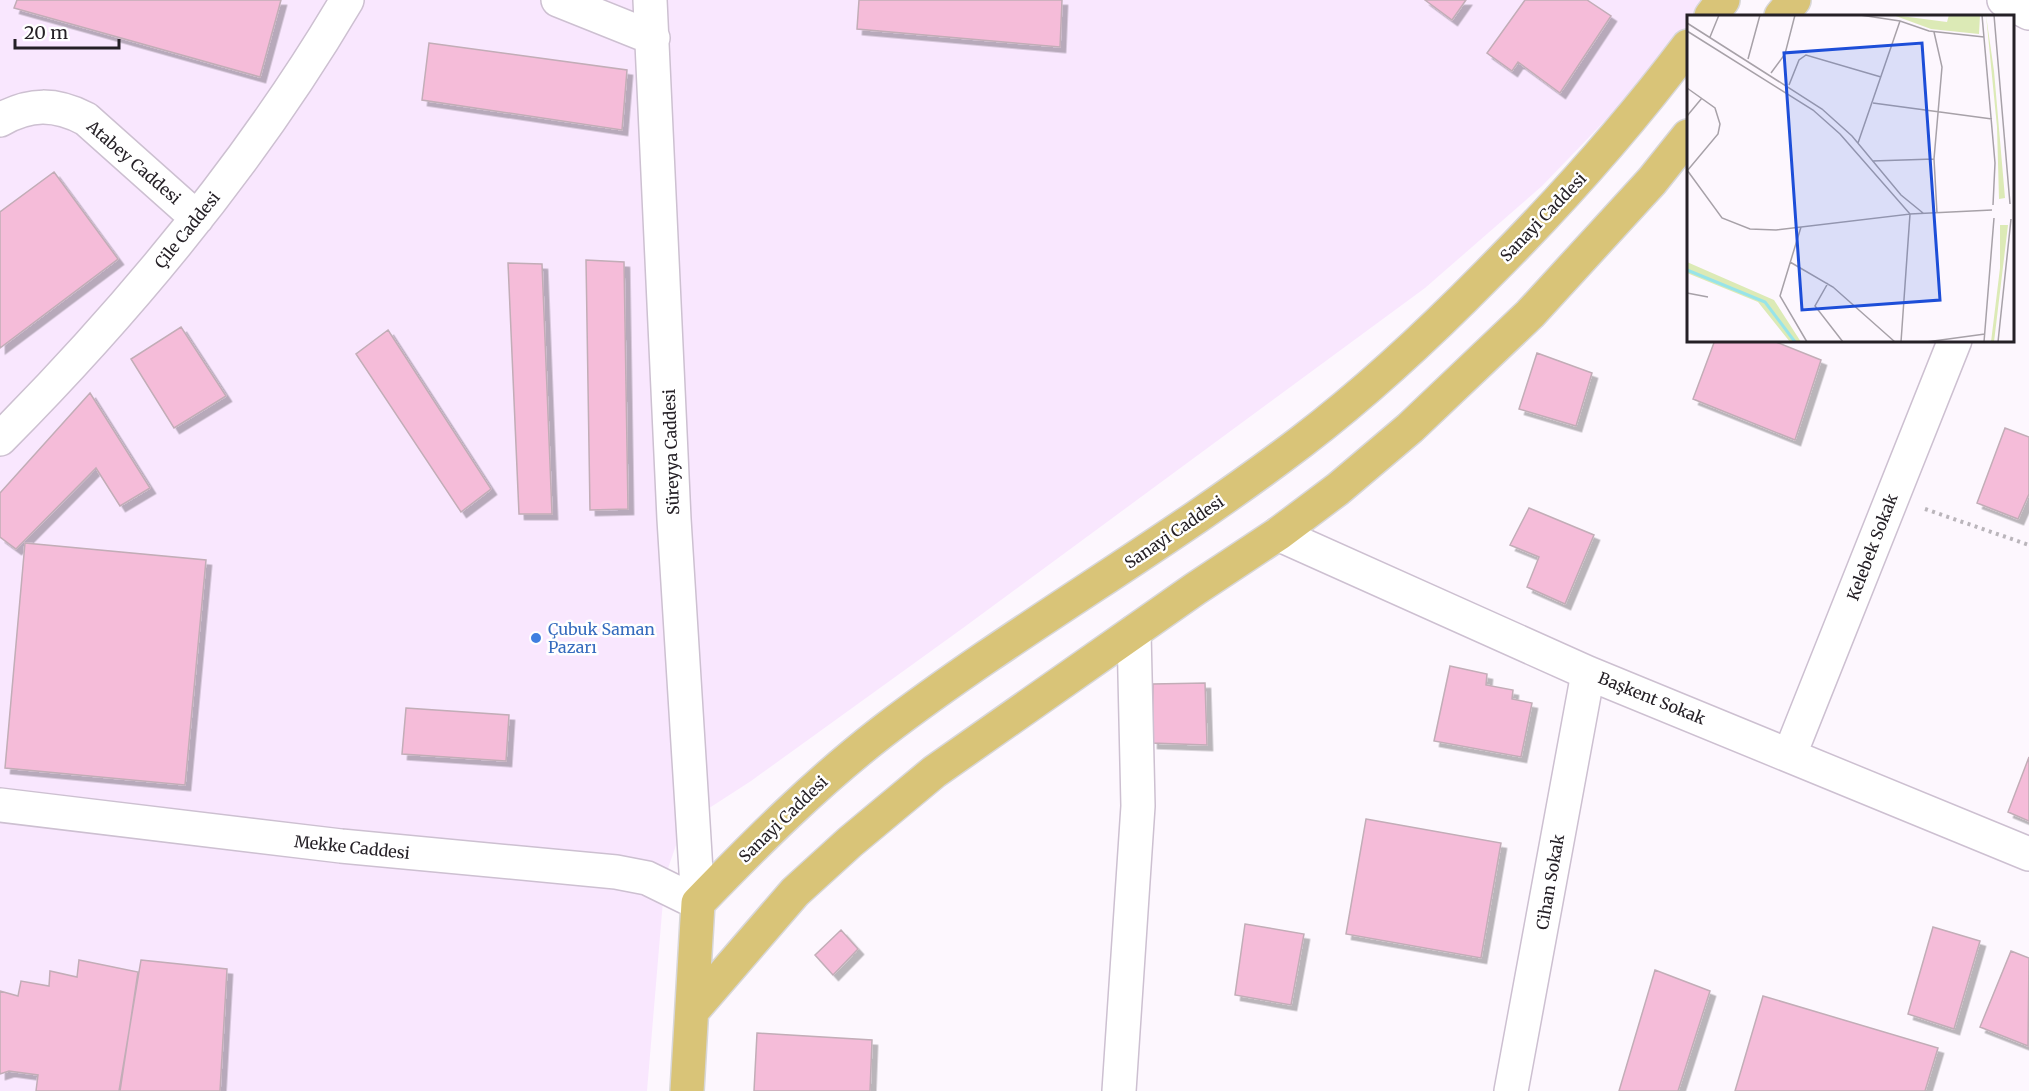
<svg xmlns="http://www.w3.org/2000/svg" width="2029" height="1091" font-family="Merriweather,serif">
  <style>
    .built { fill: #f9e7fe }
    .building { fill: #f5bcd9; stroke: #c2adb7; stroke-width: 1.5; filter: url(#shadow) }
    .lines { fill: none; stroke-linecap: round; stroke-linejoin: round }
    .minor-casing { stroke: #cdc0d1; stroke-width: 36 }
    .major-casing { stroke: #d8d7d8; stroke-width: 36 }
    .path { stroke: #bab5bb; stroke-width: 4; stroke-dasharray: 3 4.5; stroke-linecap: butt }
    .minor { stroke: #fff; stroke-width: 33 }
    .major { stroke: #d9c478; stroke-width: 33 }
    .shop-dot { fill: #3f7fe0; stroke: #fff; stroke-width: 2 }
    .labels { text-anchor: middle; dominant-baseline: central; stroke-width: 5; stroke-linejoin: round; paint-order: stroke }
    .street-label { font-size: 16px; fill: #252026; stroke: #fff }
    .shop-label { font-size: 16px; fill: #366cbe; stroke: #fff; text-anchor: start }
    .inset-river { fill: none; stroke: #98e4e9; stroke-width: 3 }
    .inset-road { fill: none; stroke: #a7a1a8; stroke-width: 1.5 }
    .view { fill: #1d4ed8; fill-opacity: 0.15; stroke: #1d4ed8; stroke-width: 3 }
    .inset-edge { fill: none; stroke: #252026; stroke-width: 3 }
  </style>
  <defs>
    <filter id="shadow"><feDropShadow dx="5.5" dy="5.5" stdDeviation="0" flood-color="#0004"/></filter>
  </defs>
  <rect width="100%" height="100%" fill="#fdf7fe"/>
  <path class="built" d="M0 0H1708L1695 16H1688V25L1651 73 1542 186 1425 288 963 628 751 781 683 825 665 877 647 1091H0Z"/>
  <path class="building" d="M17 0H281L260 77 14 8Z
    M859 0H1062L1060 47 857 29Z
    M1425 0H1466L1452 20Z
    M1525 0H1587L1611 16 1560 93 1518 62 1512 71 1487 53Z
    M429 43 627 70 622 130 422 100Z
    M54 172 118 259 0 348V212Z
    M586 260 624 262 628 509 590 510Z
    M508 263 542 264 552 514H519Z
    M181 327 226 396 174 428 131 359Z
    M388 330 491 489 461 512 356 354Z
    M1715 340H1771L1821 360 1795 440 1693 399Z
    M1537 353 1592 373 1576 426 1519 409Z
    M90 393 150 488 120 506 96 468 16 549 0 537V493Z
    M2005 428 2029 437V494L2018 519 1977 503Z
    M1529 508 1594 535 1565 604 1527 587 1539 557 1510 545Z
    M25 543 206 560 185 785 5 768Z
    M1450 666 1487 674 1486 685 1513 690 1512 699 1532 703 1521 757 1434 741Z
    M1205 683 1207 745 1152 743 1153 684Z
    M406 708 509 715 506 761 402 754Z
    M2029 757V821L2008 812Z
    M1366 819 1501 843 1481 958 1346 934Z
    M1245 924 1304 934 1291 1005 1235 995Z
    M1933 927 1980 941 1954 1029 1908 1014Z
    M841 930 858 949 833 975 815 955Z
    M2011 951 2029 958 2028 1046 1980 1027Z
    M79 960 138 972 120 1091H36L38 1075 9 1071 0 1074V991L18 996 21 981 49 986 50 971 77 977Z
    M141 960 227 969 220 1091H119Z
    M1655 970 1710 991 1678 1091H1619Z
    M1763 996 1938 1048 1925 1091H1735Z
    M757 1033 872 1040 870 1091H754Z"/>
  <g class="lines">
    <g class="minor-casing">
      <path id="minor" d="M558 0 653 38
        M2004 0 2029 13
        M0 120C30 103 55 103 86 119L197 218
        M0 439C132 306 252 161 347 0
        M1278 534 1588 673 2029 854
        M1790 754 1955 340
        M0 805 341 846 616 872 647 878 698 903 674 519 650 0
        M1119 1091 1138 806 1134 632
        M1511 1091 1588 673"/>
    </g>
    <g class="major-casing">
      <path id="major" d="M1711 16 1723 0
        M1781 16 1794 0
        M694 1009 795 892 850 842 934 772 1195 589 1278 534 1338 489 1410 428 1530 314 1652 181 1688 136
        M687 1091 698 903C757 842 815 784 882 732 1017 629 1166 545 1301 442 1368 391 1429 334 1488 274 1560 202 1627 127 1688 46"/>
    </g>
    <path class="path" d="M1925 509 2029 545"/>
    <use href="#minor" class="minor"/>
    <use href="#major" class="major"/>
  </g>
  <circle class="shop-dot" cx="536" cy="638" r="6"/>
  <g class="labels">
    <g class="street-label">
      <text transform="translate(134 162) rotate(41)">Atabey Caddesi</text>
      <text transform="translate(1543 217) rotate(-46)">Sanayi Caddesi</text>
      <text transform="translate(187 230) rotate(-51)">Çile Caddesi</text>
      <text transform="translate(671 452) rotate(-92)">Süreyya Caddesi</text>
      <text transform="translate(1174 532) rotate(-34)">Sanayi Caddesi</text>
      <text transform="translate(1872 547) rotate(-69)">Kelebek Sokak</text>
      <text transform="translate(1652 698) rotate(22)">Başkent Sokak</text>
      <text transform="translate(783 819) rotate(-44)">Sanayi Caddesi</text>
      <text transform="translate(352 847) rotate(6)">Mekke Caddesi</text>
      <text transform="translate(1550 882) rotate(-80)">Cihan Sokak</text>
    </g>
    <g class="shop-label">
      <text x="548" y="629">Çubuk Saman<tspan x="548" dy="18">Pazarı</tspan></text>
    </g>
  </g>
  <g transform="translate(1687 15)">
    <rect width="327" height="327" fill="#fdf7fe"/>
    <path d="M206 0 260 7 262 0H293L292 19 244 14ZM299 0 307 56 318 183 312 184 310 112ZM313 210H321L307 327H304L313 253ZM0 247 87 285 114 327H103L71 287 0 258Z" fill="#dceab6"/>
    <path class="inset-river" d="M0 255 78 287 108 327"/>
    <path class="inset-road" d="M173 0 213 6 242 16 297 22M295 0 308 148 306 190M307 0 323 189M0 8 135 94 165 121 214 180 236 198M0 16 126 95 153 119 223 199 305 195M247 17 255 52 247 144 250 198M23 22 32 0M61 44 73 0M84 58 98 39 108 0M102 70 112 45 119 40 194 62M0 73 28 93 33 109 31 119 0 156M186 88 305 104M0 101 15 83M171 128 213 6M185 146 247 144M0 155 35 203 63 214 89 215 223 199 214 327M114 212 93 281 120 327M103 247 146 272 208 327M141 268 128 291 156 327M0 278 21 282M239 327 298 319M297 327 307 203M311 327 324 204"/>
    <path class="view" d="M235 28 253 285 115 295 97 38Z"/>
    <rect width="327" height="327" class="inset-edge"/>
  </g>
  <path d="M15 39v9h104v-9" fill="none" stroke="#252026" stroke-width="3"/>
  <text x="24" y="39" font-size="18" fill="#252026" stroke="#ffffff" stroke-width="4.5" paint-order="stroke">20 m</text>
</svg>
